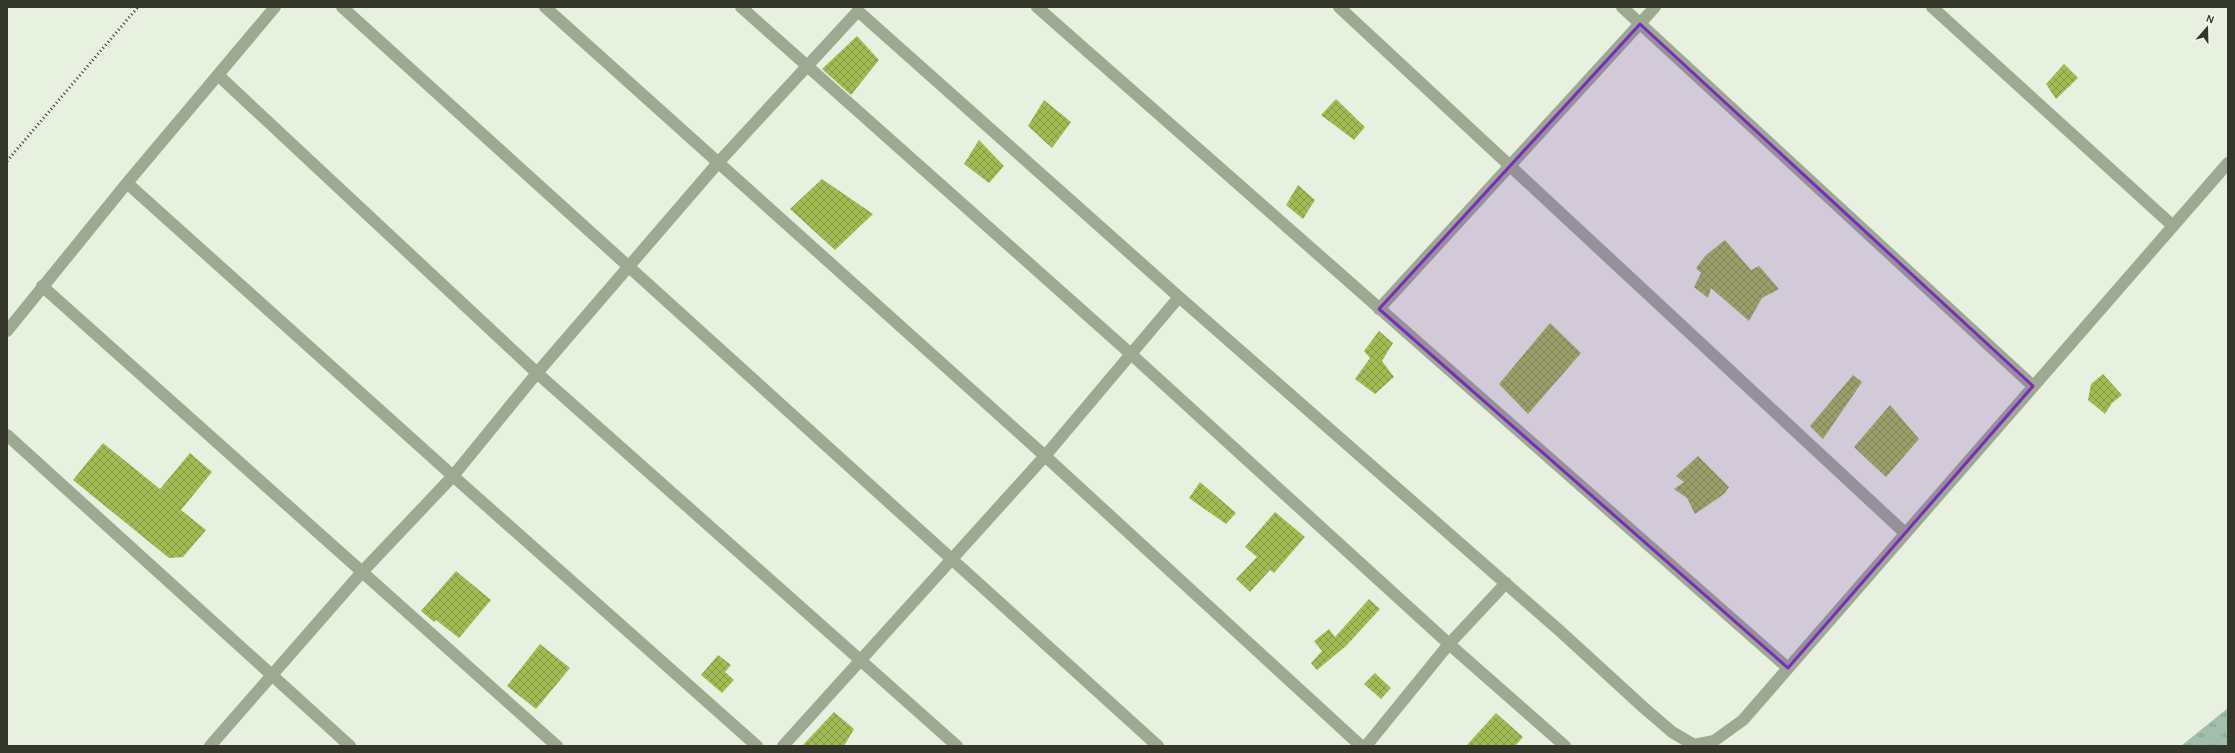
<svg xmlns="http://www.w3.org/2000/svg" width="2235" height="753" font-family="Karla,sans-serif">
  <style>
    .grass { fill: url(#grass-tufts) }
    .building { fill: url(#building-cross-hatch) }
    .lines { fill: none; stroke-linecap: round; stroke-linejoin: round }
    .minor { stroke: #9da990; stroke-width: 12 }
    .rail { stroke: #33382b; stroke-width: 3; stroke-dasharray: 1 3; stroke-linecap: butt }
    .marked { fill: #7b2cbf; fill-opacity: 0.2; stroke: #7b2cbf; stroke-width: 3; stroke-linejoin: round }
  </style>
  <defs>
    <pattern id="grass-tufts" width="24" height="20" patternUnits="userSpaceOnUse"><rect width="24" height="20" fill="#a1bfac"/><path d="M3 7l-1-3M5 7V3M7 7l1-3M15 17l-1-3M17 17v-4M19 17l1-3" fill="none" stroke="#849c8c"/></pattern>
    <pattern id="building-cross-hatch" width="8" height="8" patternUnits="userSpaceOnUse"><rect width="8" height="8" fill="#a1bc53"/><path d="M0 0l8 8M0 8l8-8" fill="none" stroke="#849a45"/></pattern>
  </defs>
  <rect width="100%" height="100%" fill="#e8f1e0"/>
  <path class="grass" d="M2228 708V746H2181Z"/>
  <path class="building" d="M857 36 879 60 851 95 822 69Z
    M2064 64 2078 78 2056 99 2046 84Z
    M1336 99 1365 127 1354 140 1321 115Z
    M1044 100 1071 122 1052 148 1028 126Z
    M979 140 1004 166 989 183 964 164Z
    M822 179 873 214 835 250 790 209Z
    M1298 185 1315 200 1303 219 1286 205Z
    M1725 240 1751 270 1759 266 1779 289 1762 298 1749 321 1711 288 1708 298 1694 287 1701 273 1696 268 1706 255Z
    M1550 323 1581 353 1528 414 1499 384Z
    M1379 331 1393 343 1382 361 1394 377 1375 394 1355 379 1370 358 1364 351Z
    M2103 374 2122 395 2112 403 2105 414 2088 400 2091 384Z
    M1853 375 1862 382 1823 439 1810 426Z
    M1890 405 1919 439 1886 477 1854 447Z
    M103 443 160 489 190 453 212 472 181 510 206 530 183 557 169 558 73 480Z
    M1698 456 1729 487 1724 494 1695 514 1687 498 1674 489 1684 482 1676 476Z
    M1200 482 1236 513 1226 524 1189 498Z
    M1275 512 1305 537 1274 573 1270 570 1250 592 1236 579 1257 557 1245 547Z
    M456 571 491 600 459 638 436 620 434 622 421 611Z
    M1369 599 1380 609 1346 646 1317 670 1311 663 1322 651 1314 641 1329 629 1335 637Z
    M540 644 570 668 536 709 507 686Z
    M718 655 731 665 725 672 734 680 722 693 701 675Z
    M1375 673 1391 688 1381 699 1364 684Z
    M834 712 854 729 844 746H802Z
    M1496 713 1523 737 1515 746H1466Z"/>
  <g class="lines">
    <path class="minor" d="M342 7 1158 746
      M545 7 1045 456 1361 746
      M741 7 1132 355 1449 644 1565 746
      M1037 7 1788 668
      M1339 7 1905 533
      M1622 7 2033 386
      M1932 7 2173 226
      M218 75 537 373 957 746
      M127 183 453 476 757 746
      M42 286 557 746
      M1379 309 1655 7
      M7 331 127 183 275 7
      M7 435 350 746
      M210 746 362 572 453 476 537 373 717 164 858 11 1179 297 1560 631 1643 707 1672 732 1694 745 1714 741 1743 720 2228 163
      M783 746 1045 456 1179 297
      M1366 746 1449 644 1506 583"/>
    <path class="rail" d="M7 161 138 7"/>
  </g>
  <path class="marked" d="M1640 24 2033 386 1788 668 1379 309Z"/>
  <rect width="2235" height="753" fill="none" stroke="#33382b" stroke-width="16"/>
  <g transform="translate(2207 28) rotate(20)" stroke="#f2f9ec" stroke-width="3" paint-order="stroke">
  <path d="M0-3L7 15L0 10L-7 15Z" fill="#33382b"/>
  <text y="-6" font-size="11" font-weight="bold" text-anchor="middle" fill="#33382b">N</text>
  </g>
</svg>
